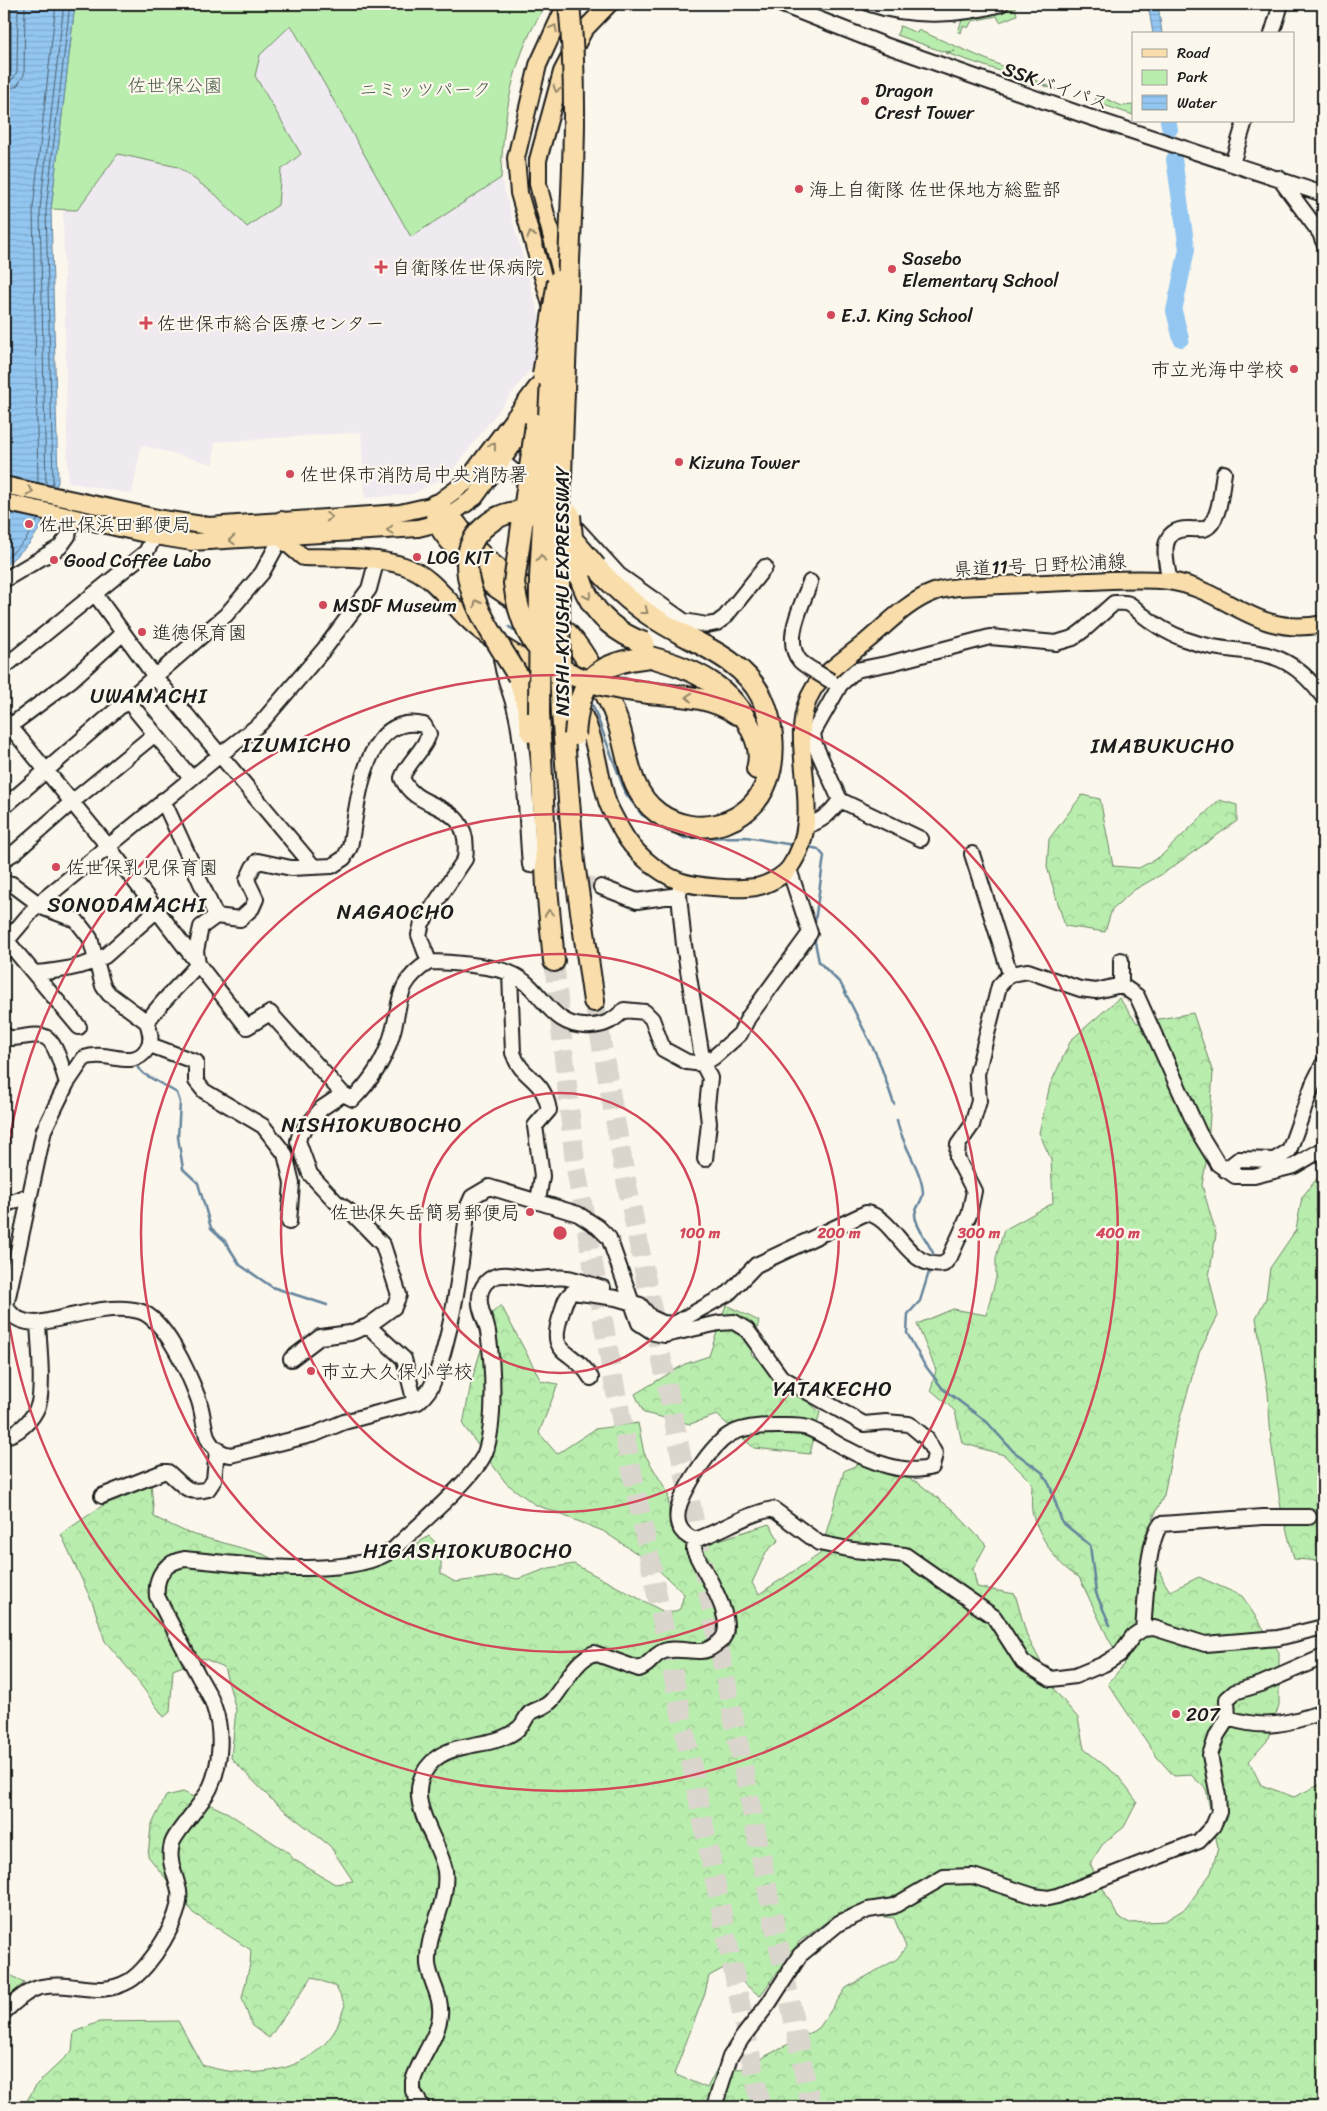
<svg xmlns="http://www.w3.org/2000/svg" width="1327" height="2111" font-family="Sriracha,'Klee One',sans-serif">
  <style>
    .built { fill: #efe9f0 }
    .green { fill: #b9edad; stroke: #6a8464 }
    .forest { fill: url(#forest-crowns); stroke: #6a8464; fill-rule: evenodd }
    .water { fill: url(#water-rules); stroke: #63839c }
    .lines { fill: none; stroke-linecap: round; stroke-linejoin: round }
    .shore { stroke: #4c6071; stroke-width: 1 }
    .stream { stroke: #63839c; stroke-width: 2.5 }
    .river { stroke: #93c7f1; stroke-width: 16 }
    .minor-tunnel { stroke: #dad6cd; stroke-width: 14; stroke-dasharray: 14 7; stroke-linecap: butt }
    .highway-tunnel { stroke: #dad6cd; stroke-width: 20; stroke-dasharray: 20 10; stroke-linecap: butt }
    .minor-casing { stroke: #1c1c1c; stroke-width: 18 }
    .major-casing { stroke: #1c1c1c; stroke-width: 20 }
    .highway-casing { stroke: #1c1c1c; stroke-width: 24 }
    .minor { stroke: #fbf7ec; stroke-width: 14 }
    .major { stroke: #f9deab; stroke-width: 16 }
    .highway { stroke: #f9deab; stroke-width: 20 }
    .minor-bridge-casing { stroke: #1c1c1c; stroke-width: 18; stroke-linecap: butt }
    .highway-bridge-casing { stroke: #1c1c1c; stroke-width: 24; stroke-linecap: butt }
    .minor-bridge { stroke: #fbf7ec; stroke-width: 14 }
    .highway-bridge { stroke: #f9deab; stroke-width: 20 }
    .oneway { stroke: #96876b }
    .ring { fill: none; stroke: #d1495b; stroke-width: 2.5 }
    .poi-dot { fill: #d1495b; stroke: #fbf7ec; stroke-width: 2 }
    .labels { text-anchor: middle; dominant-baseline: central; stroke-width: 4.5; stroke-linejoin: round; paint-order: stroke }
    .park-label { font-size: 19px; fill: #4b5b48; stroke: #fbf7ec }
    .street-label { font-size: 19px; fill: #1c1c1c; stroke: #fbf7ec }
    .poi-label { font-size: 19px; fill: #1c1c1c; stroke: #fbf7ec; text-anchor: start }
    .quarter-label { font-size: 21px; letter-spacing: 1px; fill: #1c1c1c; stroke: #fbf7ec }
    .centre { fill: #d1495b; stroke: #fbf7ec; stroke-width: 2.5 }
    .ring-label { font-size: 15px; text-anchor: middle; font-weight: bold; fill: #d1495b; stroke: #fbf7ec; stroke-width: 4.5; stroke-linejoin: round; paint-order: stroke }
  </style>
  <defs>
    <pattern id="forest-crowns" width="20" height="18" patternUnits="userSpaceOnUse" patternTransform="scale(1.25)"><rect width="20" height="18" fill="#b9edad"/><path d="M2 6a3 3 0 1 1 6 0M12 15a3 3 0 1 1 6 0" fill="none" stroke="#9ecb94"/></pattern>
    <pattern id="water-rules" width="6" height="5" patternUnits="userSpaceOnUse" patternTransform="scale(1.25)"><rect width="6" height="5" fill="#93c7f1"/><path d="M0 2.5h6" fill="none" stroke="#7eaace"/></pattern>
  </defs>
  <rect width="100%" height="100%" fill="#fbf7ec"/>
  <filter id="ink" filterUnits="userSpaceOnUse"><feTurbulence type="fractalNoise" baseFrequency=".02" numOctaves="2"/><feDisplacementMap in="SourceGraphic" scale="10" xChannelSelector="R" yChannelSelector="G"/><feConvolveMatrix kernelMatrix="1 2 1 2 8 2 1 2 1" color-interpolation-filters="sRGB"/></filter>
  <g filter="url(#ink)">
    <path class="built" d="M291 25 411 237 501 178 540 320 539 353 532 367 449 475 412 494 365 498 361 432 215 442 213 464 141 445 132 494 68 482 63 209 77 210 118 154 178 167 216 195 247 227 277 205 281 170 301 154 255 76 260 55Z"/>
    <path class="green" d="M75 4H547C512 54 503 118 501 178L411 237 291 25 260 55 255 76 301 154 281 170 278 205 247 227 216 195 178 167 118 154 77 210 51 209Z
      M1015 7 1017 15 1000 22 997 16 972 21 968 28 963 26 961 33 958 32 963 17Z
      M900 26 917 33 918 30 1060 91 946 53 955 51 944 52 897 35Z
      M1097 95 1122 106 1133 105V115L1095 102Z"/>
    <path class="forest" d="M1082 795 1100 799 1113 866 1139 868 1161 856 1219 800 1237 805V821L1164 873 1134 890 1112 909 1105 932 1065 926 1047 867 1049 839Z
      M1119 998 1137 1023 1193 1013 1213 1073 1207 1157 1202 1185 1216 1234 1209 1277 1218 1316 1199 1353 1176 1432 1164 1495 1145 1535 1164 1582 1170 1591 1199 1577 1242 1596 1279 1652V1705L1267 1741 1249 1761 1261 1785 1294 1797 1323 1783V2105L1318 2107H4H23L37 2084 72 2051 74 2032 99 2022 178 2021 202 2065C249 2080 310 2075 337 2027 340 2020 342 2012 345 2005L336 1987 312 1977 269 2038 252 2026 242 1998 250 1964 251 1950 193 1913 148 1856 151 1826 166 1796 183 1792 228 1813 289 1853 293 1859 335 1884 353 1881 330 1846 273 1801 231 1758 236 1710 224 1667 203 1658 173 1670 170 1712 164 1717 132 1673 105 1641 93 1604 61 1534 102 1506 151 1483 154 1517 188 1533 263 1554 303 1576 393 1559 429 1536 441 1548V1574L455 1582 502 1576 518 1579 549 1568 574 1564 668 1614 680 1609 684 1594 650 1562 603 1531 534 1504 506 1483 463 1425 471 1383 492 1313 501 1305 541 1381 558 1384 539 1433 557 1454 595 1429 638 1423 644 1453 668 1493 670 1529 719 1540 769 1524 779 1540 766 1552 752 1583 759 1594 820 1554 844 1471 865 1461 917 1482 953 1510 986 1545 973 1569 977 1587 1015 1594 1027 1636 1057 1693 1078 1718 1084 1749 1118 1776 1137 1802 1124 1827 1102 1845 1090 1864 1118 1917 1130 1923 1165 1921 1186 1908 1211 1873 1218 1848 1206 1789 1191 1775 1174 1776 1157 1757 1108 1684 1124 1664 1109 1640 1079 1577C1058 1567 1043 1541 1034 1519 1030 1509 1032 1494 1032 1483L1004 1455 962 1443 955 1411 931 1390 936 1370 917 1324 953 1309 986 1315 996 1278V1258L1004 1230 1053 1203 1051 1159 1039 1133 1050 1085 1071 1040ZM840 1912 894 1918 906 1947 897 1959 846 1988 819 2028 741 2069 718 2067 707 2088 674 2074 705 1993 709 1976 724 1968 760 1996 800 1941Z
      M1323 1171V1561L1294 1559 1281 1508 1271 1441 1268 1392 1256 1318 1266 1298 1270 1268 1296 1230 1302 1197Z
      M726 1305 759 1321 751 1354 820 1412 810 1454 754 1448 717 1415 690 1424 644 1413 635 1394 685 1364 709 1356Z
      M4 1971 24 1983 4 2000Z"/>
    <path class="water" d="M7 4H75L51 209 58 482 40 528 29 544 4 567Z
      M1148 4H1158L1162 34H1153Z"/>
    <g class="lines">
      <path class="shore" d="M4 76 9 75 11 71V4
        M4 82 12 80 17 72 18 4
        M4 90 17 86 24 75 25 4
        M38 483 33 208 56 4
        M46 484 40 209 64 4
        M52 486 53 481 46 209 70 4
        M4 560 25 541 38 519"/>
      <path class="stream" d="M509 627 519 633
        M590 698 626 794 642 815 684 838 746 837 793 845
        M809 847 818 849 824 856 814 929
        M814 937 819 962 841 984 878 1058 894 1104
        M138 1068 144 1074 177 1093 180 1102 178 1137 183 1169 198 1183 211 1228 225 1241 240 1265 272 1287 327 1305
        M897 1120C901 1144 922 1169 923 1193 923 1200 916 1207 915 1214 915 1226 928 1242 933 1253V1256
        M929 1272 920 1301 908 1314 907 1333 924 1364 943 1389 987 1422 1013 1451 1043 1473 1050 1486 1062 1522 1090 1545 1096 1593 1110 1625"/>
      <path class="river" d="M1168 121 1170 129
        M1174 159 1187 249 1174 311 1181 339"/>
      <path class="minor-tunnel" d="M539 868 601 887"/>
      <path class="highway-tunnel" d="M554 961 575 1163 615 1388 761 2107
        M594 1001 624 1170 811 2107"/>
      <g class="minor-casing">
        <path id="minor" d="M780 4 882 44 1086 116 1323 194
          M870 4C911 18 959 16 1001 4
          M1272 34 1281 4
          M1232 164 1245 121
          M1279 178 1320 233 1323 241
          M502 461 532 487
          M569 520 619 575 684 621 707 625 717 623 725 617 765 567
          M4 580 60 547 68 536 72 518
          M1170 581C1165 559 1157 527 1191 529 1198 529 1204 531 1209 526 1221 515 1221 488 1224 473
          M810 582C803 604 782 640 800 661 804 665 811 669 816 672
          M95 594 156 678 220 755 261 723 325 648 369 589 377 559
          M500 649C501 675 514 697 518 723 526 769 526 818 530 865
          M4 667 146 552 155 536 187 523
          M128 701 191 778
          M4 719 107 845 198 964C181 984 162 1000 147 1022
          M10 726 70 681 123 633
          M163 800 216 916
          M4 807 226 615 262 573 281 538
          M806 826C822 821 830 814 840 800
          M921 839 840 800 815 745 813 733 840 685 856 670 891 663 990 637 1056 643 1073 638 1085 629 1114 603C1119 603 1125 602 1129 604 1135 607 1139 613 1144 616 1155 625 1171 634 1184 639 1242 661 1278 635 1323 697
          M972 854 1010 974
          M4 859 14 853 72 802 155 734
          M4 883 12 884 44 908 76 920 90 938 103 986 109 994 147 1022C150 1031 153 1041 147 1049 132 1071 109 1049 84 1058L67 1083 44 1130 6 1306C12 1319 24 1323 38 1323 67 1318 111 1303 139 1311 165 1318 189 1374 198 1398 203 1411 203 1426 208 1439 212 1448 222 1454 231 1455L315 1434 344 1422 418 1402C425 1396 431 1389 434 1380 453 1333 462 1258 468 1206L472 1197 489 1187 578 1214 598 1227 609 1238 639 1323 654 1333 665 1335 719 1323 734 1322 747 1330 781 1377 864 1424 886 1422 909 1424 926 1438 935 1454 932 1467C906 1476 869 1461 845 1448 833 1442 821 1433 808 1428 799 1425 787 1426 777 1426 763 1426 742 1427 729 1435 710 1447 688 1483 680 1503 674 1520 678 1533 695 1540 722 1531 745 1514 773 1509L819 1543 853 1550 905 1555 994 1617 1023 1662 1051 1679 1075 1676 1104 1664 1120 1654 1133 1636 1143 1629 1154 1628 1205 1644 1278 1638 1323 1627
          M601 887 637 901 679 895 680 887
          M679 895 684 945 703 1064 710 1078 707 1106 709 1123 705 1159
          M7 941 79 1027
          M4 944 38 904 220 755 313 866
          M1121 960V985
          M429 962 419 935 422 923 465 859C473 797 417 815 402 778 408 761 424 751 429 734L424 725C362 711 358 807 350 847L344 858 332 866 291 868 258 861 253 867 247 880 256 899 252 908 240 919 216 916 201 927 196 951 198 964 247 1027 270 1013 343 1094 353 1099C369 1083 383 1063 390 1041 403 1005 392 985 429 962 448 962 496 966 512 974 544 988 549 1029 591 1026 606 1025 614 1020 624 1010L645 1012 652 1019 663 1049 687 1062 703 1064 714 1057 740 1034 748 1018 810 933 789 869
          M34 973C59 971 82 968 105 956L157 910
          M510 973 513 1053C522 1080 543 1076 549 1110L535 1126 542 1176 538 1201
          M4 1034 7 1038C18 1039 31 1034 42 1036 56 1038 63 1072 67 1083
          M150 1045 196 1062V1081L204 1091 263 1126 285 1154 292 1183 289 1222
          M1225 1170 1239 1159 1274 1160 1289 1151 1313 1084 1323 1064
          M4 1205 28 1196
          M368 1326 404 1359 415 1403
          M291 1359 320 1337 350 1333 368 1326 394 1307 399 1295 383 1245 352 1213 336 1202 310 1174 298 1141 300 1134 322 1108 343 1094
          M591 1378C573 1346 545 1359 562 1312 564 1304 566 1296 573 1292L616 1298 640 1305 650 1317 663 1323 674 1324 729 1293 756 1265 866 1213C896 1217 906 1270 944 1264L950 1257 969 1215 974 1191 957 1158 958 1145 972 1125 979 1101 977 1074 999 986 1010 974 1028 971 1080 989 1096 991 1121 985 1137 996 1199 1133 1218 1164 1235 1176H1254L1294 1166 1323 1149
          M4 1436C18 1435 33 1419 38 1406 44 1389 39 1344 38 1323
          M102 1496 163 1472H168C184 1486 187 1495 208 1489L214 1480 217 1450
          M1143 1629C1146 1602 1146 1544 1161 1524L1263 1517H1309
          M1228 1718C1265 1730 1287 1724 1323 1712
          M4 2012C14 2003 27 1990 41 1987 73 1980 97 1999 129 1981 150 1969 183 1916 179 1891 176 1875 167 1861 172 1844 174 1834 203 1803 210 1788 221 1764 223 1731 214 1707 211 1696 204 1686 199 1677 185 1650 170 1623 157 1596 155 1576 165 1562 185 1559 239 1564 350 1581 394 1549 416 1527 475 1478 485 1453 496 1422 493 1364 488 1332 486 1319 478 1309 480 1296 481 1287 487 1279 496 1276 509 1272 523 1279 537 1279 546 1279 558 1276 567 1278 579 1280 591 1285 603 1288
          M422 2107 413 2091V2081C419 2059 438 2038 440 2015 442 1996 430 1982 428 1964 426 1932 449 1904 445 1871 440 1838 398 1796 432 1762 455 1739 495 1750 519 1728 524 1724 526 1716 530 1713 538 1708 545 1708 552 1700 566 1684 574 1661 594 1653L639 1669C650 1665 651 1658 660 1653 671 1646 689 1652 701 1651 708 1651 712 1647 718 1643 743 1626 702 1570 694 1550L695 1540
          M714 2107 730 2057 742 2038 769 2003 800 1955 839 1923 868 1910 894 1906 944 1877 973 1876 1034 1896 1048 1898 1057 1896 1199 1841 1213 1826 1219 1812 1218 1796 1210 1755 1217 1735 1228 1718 1227 1699 1235 1692 1261 1684 1323 1657"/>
      </g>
      <g class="major-casing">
        <path id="major" d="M564 284 538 184V160L562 72 584 30 609 4
          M552 308 519 193 516 158 538 65 561 15 574 4
          M4 485 162 519 209 526 400 513 435 505 465 483 541 382 549 364
          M4 502 155 536 192 542 418 528 438 523 475 497 551 393
          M281 520V538L303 557C336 558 372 556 404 566 434 576 448 602 470 622 505 655 556 667 581 710 597 739 598 773 608 804 612 813 617 822 622 831 633 852 657 872 679 881 696 887 737 890 756 887 767 885 784 876 790 867 830 811 781 740 814 688 823 673 854 652 868 640 888 623 909 601 934 592 942 589 951 588 959 587 1002 585 1046 583 1089 581 1115 580 1143 578 1169 581 1229 590 1254 638 1323 624"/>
      </g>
      <g class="highway-casing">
        <path id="highway" d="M435 505C436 510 436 517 438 522 441 531 450 541 457 548 465 557 473 568 482 576 498 590 519 601 537 613 546 620 560 626 568 634 586 654 608 695 617 720 629 753 627 790 658 813 695 840 751 826 767 781 777 755 773 720 761 696 741 657 693 643 659 621 635 607 614 587 596 567
          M435 505C456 519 461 533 477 551 498 573 527 589 552 606
          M650 657C696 669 732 687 752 731 758 743 761 756 757 769
          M518 676 528 710 531 732
          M649 693C679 696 712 696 737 714
          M539 713 547 888 554 961
          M562 713 574 863 594 1001"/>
      </g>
      <use href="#minor" class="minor"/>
      <use href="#major" class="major"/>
      <use href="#highway" class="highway"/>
      <g class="minor-bridge-casing">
        <path id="minor-bridge" d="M816 672 831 681"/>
      </g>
      <g class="highway-bridge-casing">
        <path id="highway-bridge" d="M543 375 558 281
          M536 424 514 583C524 667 574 684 649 693
          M570 515C574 573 584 621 644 643
          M573 540 596 567
          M518 676C495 636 435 562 489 523 502 513 519 509 536 514
          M539 713 540 578 552 362
          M562 713C554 562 564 412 569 260 573 175 578 89 569 4
          M575 735C579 679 594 663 650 657"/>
      </g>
      <use href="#minor-bridge" class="minor-bridge"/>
      <use href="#highway-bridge" class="highway-bridge"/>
    </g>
    <defs><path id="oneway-chevron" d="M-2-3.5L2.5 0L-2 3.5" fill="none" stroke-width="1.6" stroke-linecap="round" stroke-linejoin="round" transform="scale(1.25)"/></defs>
    <g class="oneway">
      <use href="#oneway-chevron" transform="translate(554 28) rotate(-62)"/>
      <use href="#oneway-chevron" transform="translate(557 89) rotate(106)"/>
      <use href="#oneway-chevron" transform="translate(531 235) rotate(-107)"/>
      <use href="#oneway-chevron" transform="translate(493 446) rotate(-53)"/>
      <use href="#oneway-chevron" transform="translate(30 491) rotate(13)"/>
      <use href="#oneway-chevron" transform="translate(329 517) rotate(-4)"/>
      <use href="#oneway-chevron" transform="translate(390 530) rotate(176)"/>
      <use href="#oneway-chevron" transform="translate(232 540) rotate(177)"/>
      <use href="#oneway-chevron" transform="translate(541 558) rotate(-88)"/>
      <use href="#oneway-chevron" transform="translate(588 596) rotate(66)"/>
      <use href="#oneway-chevron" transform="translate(477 603) rotate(-118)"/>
      <use href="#oneway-chevron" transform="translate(645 611) rotate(38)"/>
      <use href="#oneway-chevron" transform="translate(689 697) rotate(-174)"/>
      <use href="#oneway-chevron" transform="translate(549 913) rotate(-95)"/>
    </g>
  </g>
  <g class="ring">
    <circle cx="560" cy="1233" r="140"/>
    <circle cx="560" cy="1233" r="279"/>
    <circle cx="560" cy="1233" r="419"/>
    <path d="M4 1184A558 558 0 1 1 4 1282"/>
  </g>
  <g class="poi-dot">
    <circle cx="865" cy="101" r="5"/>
    <circle cx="799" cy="189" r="5"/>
    <path d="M378.5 259.5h5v5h5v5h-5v5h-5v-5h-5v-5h5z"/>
    <circle cx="892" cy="269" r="5"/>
    <circle cx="831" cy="315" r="5"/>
    <path d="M143.5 315.5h5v5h5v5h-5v5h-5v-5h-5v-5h5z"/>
    <circle cx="1294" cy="369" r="5"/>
    <circle cx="679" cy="462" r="5"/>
    <circle cx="290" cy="474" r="5"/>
    <circle cx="29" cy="524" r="5"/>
    <circle cx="417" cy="557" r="5"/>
    <circle cx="54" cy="560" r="5"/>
    <circle cx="323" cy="605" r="5"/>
    <circle cx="142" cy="632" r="5"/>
    <circle cx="56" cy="867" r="5"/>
    <circle cx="530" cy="1212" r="5"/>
    <circle cx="311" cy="1371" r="5"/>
    <circle cx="1176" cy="1714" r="5"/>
  </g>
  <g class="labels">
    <g class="park-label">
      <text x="175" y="85">佐世保公園</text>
      <text x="425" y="89">ニミッツパーク</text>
    </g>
    <g class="street-label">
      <text transform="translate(1056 86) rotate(19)">SSKバイパス</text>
      <text transform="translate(1040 565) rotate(-3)">県道11号 日野松浦線</text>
      <text transform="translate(562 591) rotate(-90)">NISHI-KYUSHU EXPRESSWAY</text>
    </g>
    <g class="poi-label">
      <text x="875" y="90">Dragon<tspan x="875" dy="22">Crest Tower</tspan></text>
      <text x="809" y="189">海上自衛隊 佐世保地方総監部</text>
      <text x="902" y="258">Sasebo<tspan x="902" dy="22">Elementary School</tspan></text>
      <text x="392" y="267">自衛隊佐世保病院</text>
      <text x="841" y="315">E.J. King School</text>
      <text x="157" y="323">佐世保市総合医療センター</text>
      <text x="1284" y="369" text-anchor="end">市立光海中学校</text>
      <text x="689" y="462">Kizuna Tower</text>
      <text x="300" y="474">佐世保市消防局中央消防署</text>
      <text x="39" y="524">佐世保浜田郵便局</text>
      <text x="427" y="557">LOG KIT</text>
      <text x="64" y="560">Good Coffee Labo</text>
      <text x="333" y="605">MSDF Museum</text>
      <text x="152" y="632">進徳保育園</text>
      <text x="66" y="867">佐世保乳児保育園</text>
      <text x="520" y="1212" text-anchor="end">佐世保矢岳簡易郵便局</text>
      <text x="321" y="1371">市立大久保小学校</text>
      <text x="1186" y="1714">207</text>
    </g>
    <g class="quarter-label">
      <text x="149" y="696">UWAMACHI</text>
      <text x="297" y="745">IZUMICHO</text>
      <text x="1163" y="746">IMABUKUCHO</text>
      <text x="127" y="905">SONODAMACHI</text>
      <text x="396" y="912">NAGAOCHO</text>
      <text x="372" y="1125">NISHIOKUBOCHO</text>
      <text x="833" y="1389">YATAKECHO</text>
      <text x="468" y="1551">HIGASHIOKUBOCHO</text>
    </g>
  </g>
  <circle cx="560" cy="1233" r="8" class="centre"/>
  <g class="ring-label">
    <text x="700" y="1238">100 m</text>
    <text x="839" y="1238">200 m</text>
    <text x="979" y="1238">300 m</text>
    <text x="1118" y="1238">400 m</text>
  </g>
  <rect width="1327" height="2111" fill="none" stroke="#fbf7ec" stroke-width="20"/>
  <rect x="10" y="10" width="1307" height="2091" fill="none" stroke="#1c1c1c" stroke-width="2" filter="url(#ink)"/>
  <rect x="1132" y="32" width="162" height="90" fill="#fbf7ec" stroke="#a29f99"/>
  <rect x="1142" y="49" width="25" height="8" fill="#f9deab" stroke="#a29f99"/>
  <text x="1177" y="58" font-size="15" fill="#1c1c1c">Road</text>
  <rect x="1142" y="70" width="25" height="15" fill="#b9edad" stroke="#a29f99"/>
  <text x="1177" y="82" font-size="15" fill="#1c1c1c">Park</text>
  <rect x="1142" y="95" width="25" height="15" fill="url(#water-rules)" stroke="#a29f99"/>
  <text x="1177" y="108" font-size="15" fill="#1c1c1c">Water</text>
</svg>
